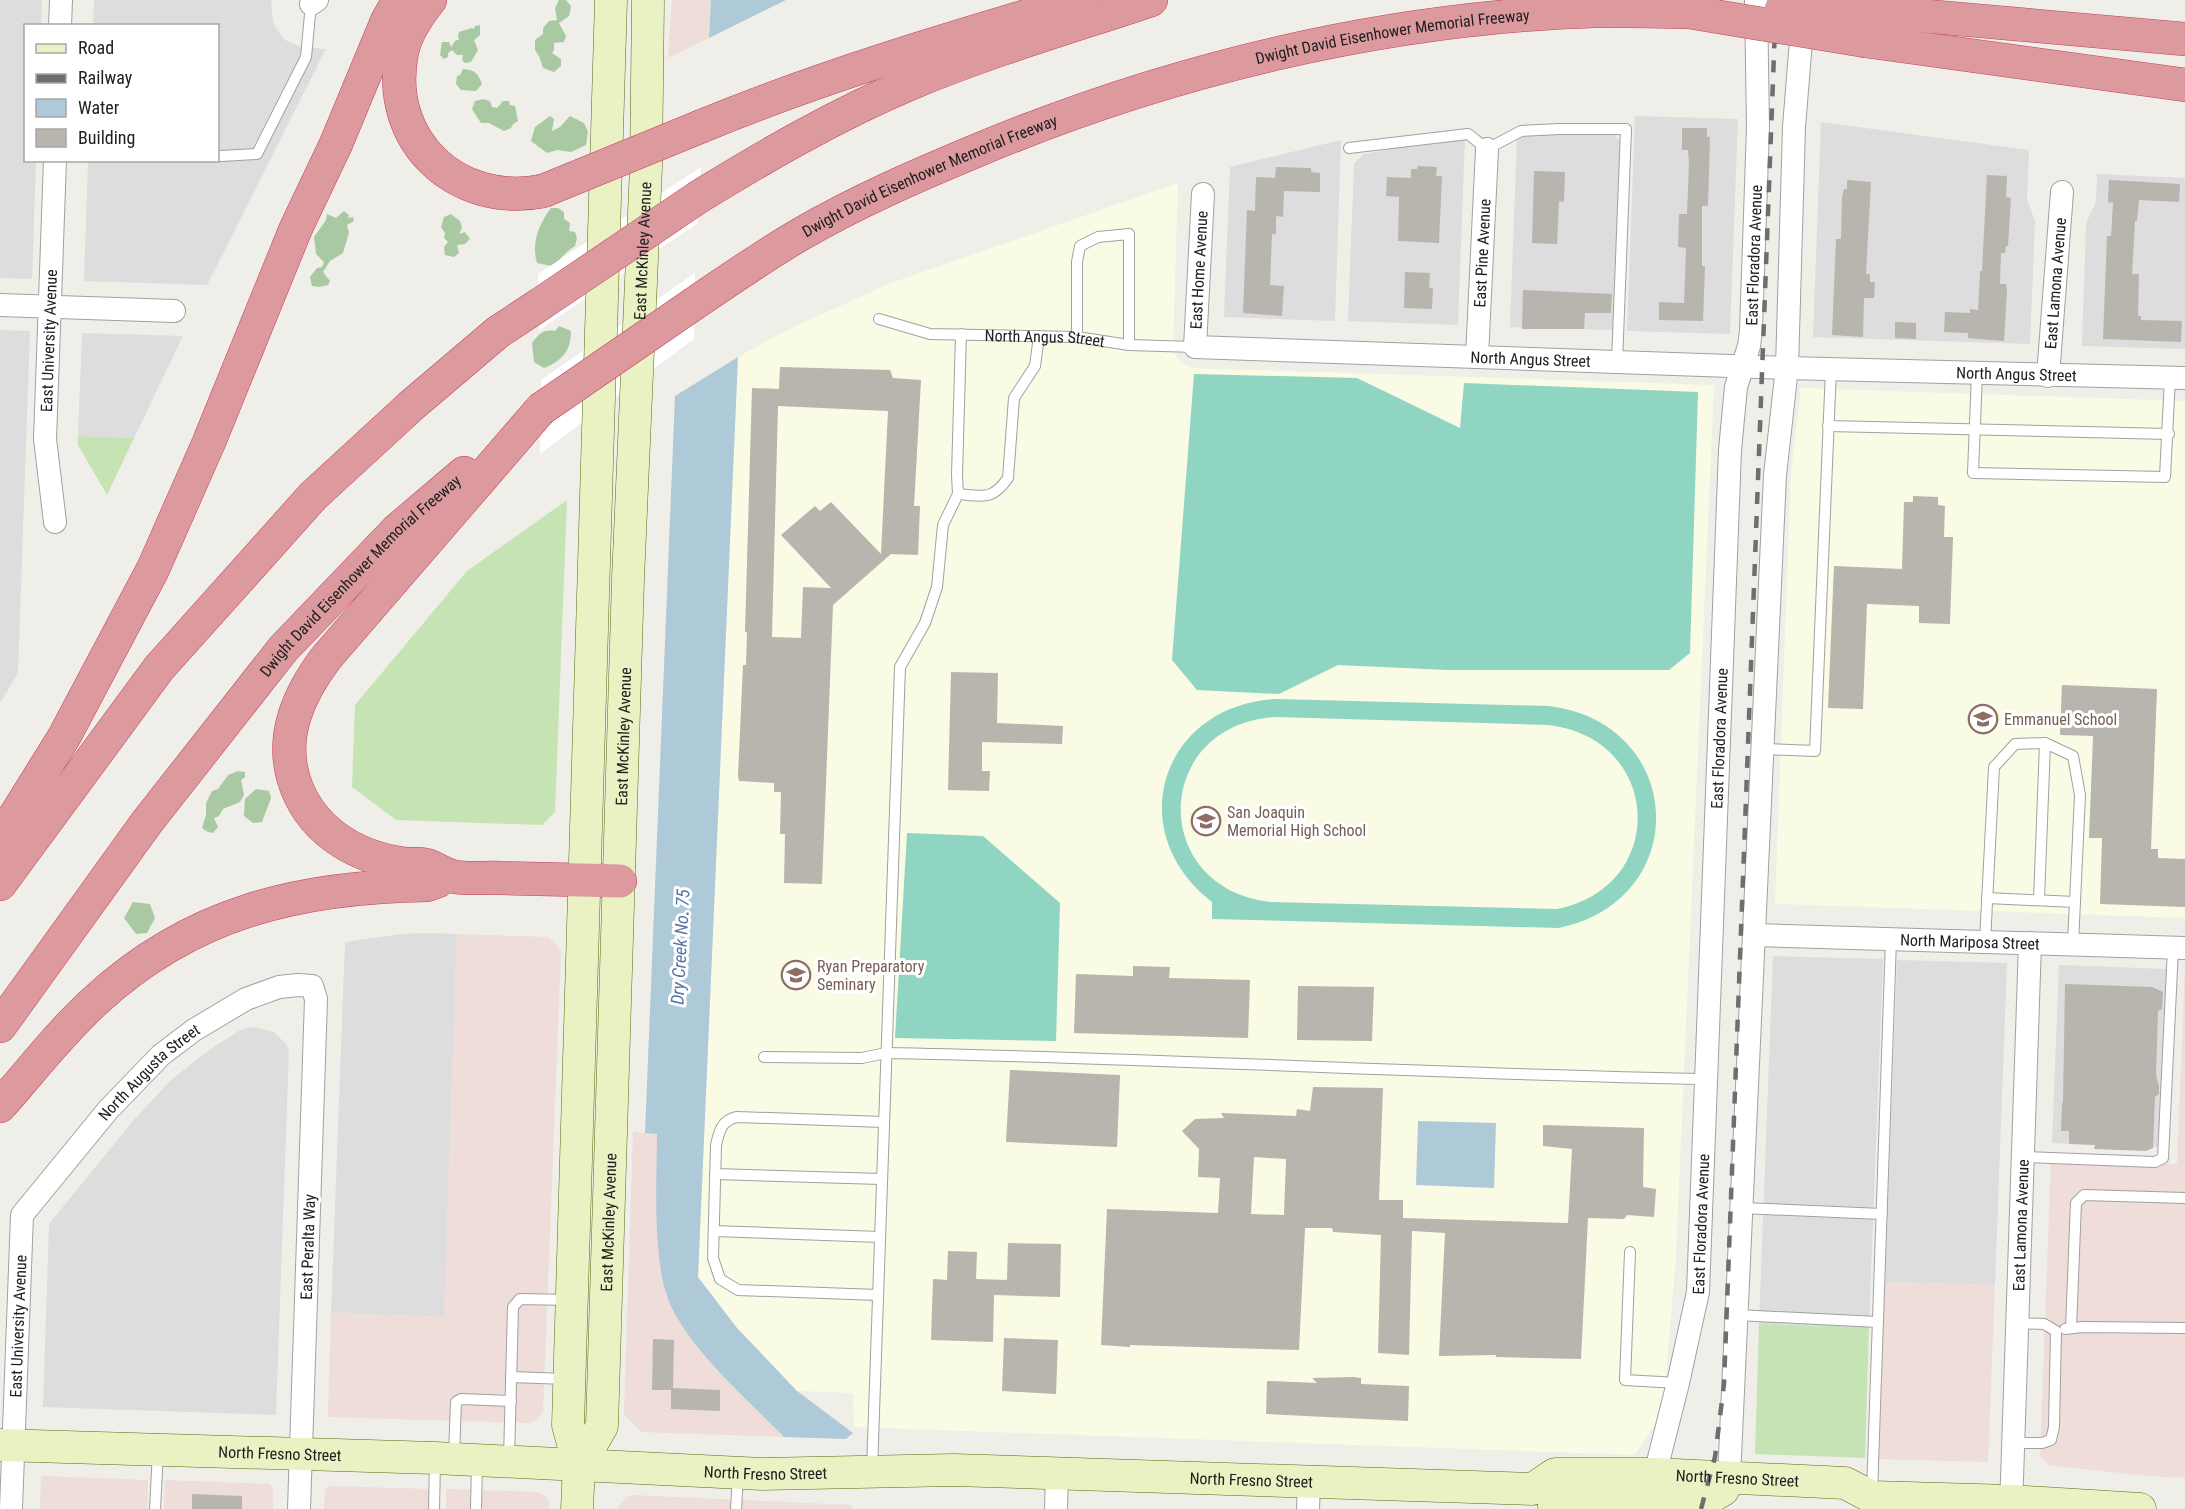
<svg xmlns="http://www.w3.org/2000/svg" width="2185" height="1509" font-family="'Roboto Condensed',sans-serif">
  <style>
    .residential { fill: #dedddd }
    .commercial { fill: #eeddd9 }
    .education { fill: #f9fbe5 }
    .grass { fill: #c6e3b4 }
    .forest { fill: #a9c9a2 }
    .pitch { fill: #90d4c2; fill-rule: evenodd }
    .water { fill: #aec9d7 }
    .pier { fill: #fff }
    .building { fill: #b8b4ae; fill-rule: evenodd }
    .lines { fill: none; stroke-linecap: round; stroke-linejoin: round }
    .service-casing { stroke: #a1a1a1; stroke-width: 12 }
    .minor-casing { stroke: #a1a1a1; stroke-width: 24 }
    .secondary-casing { stroke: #576b13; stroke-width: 33 }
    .motorway-casing { stroke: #c53d5b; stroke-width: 34 }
    .service { stroke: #fff; stroke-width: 10 }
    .minor { stroke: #fff; stroke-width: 22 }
    .secondary { stroke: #eaf2c3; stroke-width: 32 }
    .motorway { stroke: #dd9a9e; stroke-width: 33 }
    .rail { stroke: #6e6e6e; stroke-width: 4.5; stroke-dasharray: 12 12; stroke-linecap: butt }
    .motorway-bridge-casing { stroke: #c53d5b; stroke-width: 34; stroke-linecap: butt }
    .motorway-bridge { stroke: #dd9a9e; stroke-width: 33 }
    .labels { text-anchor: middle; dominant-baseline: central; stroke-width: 6; stroke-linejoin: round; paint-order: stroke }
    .street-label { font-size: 16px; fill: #202020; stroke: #fff }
    .education-label { font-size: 16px; fill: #785e54; stroke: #fff; text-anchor: start }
    .water-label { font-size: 18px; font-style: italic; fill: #5875a4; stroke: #fff }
  </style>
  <rect width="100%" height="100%" fill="#efeee8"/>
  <path class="residential" d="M0 0H42L41 25 26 26V160L36 161 32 279 0 278Z
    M94 0H271L273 22 278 31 285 40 301 47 326 49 207 285 84 281 88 161 218 160V26L93 25Z
    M1635 116 1738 119 1730 334 1627 331Z
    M1821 122 2029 150 2027 199 2035 221 2030 344 1813 337Z
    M1612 133 1621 142 1613 330 1510 327 1517 136Z
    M1465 136 1458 325 1348 321 1354 164 1363 154Z
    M1341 140 1335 321 1224 317 1230 167Z
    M2097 174 2185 178V349L2082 346 2086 223 2096 202Z
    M0 330 30 331 18 673 0 703Z
    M82 333 183 336 134 438 78 436Z
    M431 933 457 934 444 1317 331 1313 345 942 401 934Z
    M1773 956 1883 959 1869 1327 1759 1324Z
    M1897 960 2007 963 1995 1285 1885 1282Z
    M2059 965 2167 969 2161 1147 2052 1143Z
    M253 1027 274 1032 286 1044 289 1051 276 1415 43 1407 49 1224 132 1122 171 1080 208 1051 240 1030Z"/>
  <path class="commercial" d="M672 0H711L709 38 668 58Z
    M457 934 548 937 561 950 543 1412 535 1421 529 1423 328 1417 331 1313 444 1317Z
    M2185 969V1478L2148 1476 2048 1465 2040 1456 2051 1160 2177 1164Z
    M633 1132 657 1134V1198L697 1347 784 1437 641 1432 624 1415Z
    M1885 1282 1995 1285 1988 1462 1878 1459Z
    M41 1476 148 1480 147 1509H40Z
    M165 1480 269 1484 273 1488V1509H164Z
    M329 1486 429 1489 428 1509H324L325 1489Z
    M446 1489 537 1492 544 1495 548 1499 549 1509H446Z
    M630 1495 851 1505 852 1509H618V1506Z"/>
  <path class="education" d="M1178 183 1173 351 1178 359 1185 365 1194 368 1714 385 1676 1256 1663 1412 1635 1455 854 1427 853 1393 797 1391 737 1328 698 1277 738 357 783 332 888 284Z
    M1801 388 2185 401V918L1775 904 1791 474Z"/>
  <path class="grass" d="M78 436 134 438 107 495 78 445Z
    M567 500 555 812 542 825 396 820 352 787 355 705 467 571Z
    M1759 1324 1869 1327 1865 1458 1755 1454Z"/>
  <path class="forest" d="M559 0H566L571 6 569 16 559 23 566 36 564 42 554 43V50L552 53 561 59V66L554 72 543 68 539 56 535 50V40L543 34V28L549 21 557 20 555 8Z
    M480 25V35L474 40 478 50 471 62 465 63 462 60 463 55H457L452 50 448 53V57L444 59 440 55 442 42H449L451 47 456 40H459L458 36 459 32 472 28 474 29 475 26Z
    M463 69C475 70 478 73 482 84L476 91 461 90 456 84 457 76 460 75Z
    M483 99 490 101 492 107 497 108 503 101H509L510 105 515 106 518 121 513 124 511 128 504 131 489 123H481L472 109 475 101Z
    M550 116 554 119 552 131 560 127 570 116 584 123 588 132 586 145 571 152 557 150 547 153 531 141 535 127Z
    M551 208H558L564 212V219L570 223 569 231 575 232 577 238 575 246C565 252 561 260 551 266L537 263C531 243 539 224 551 208Z
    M344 211 349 215 348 218 353 217 354 221 347 225 349 233 343 253 330 261 323 272 330 281 328 285 319 287 312 286 310 277 317 268 322 267 324 262 316 254 314 237 326 220 327 214 336 218Z
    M451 214 460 221 462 228 459 234 465 232 470 239 465 244 457 245 459 253 454 257 445 255 444 247 448 242 444 238 445 233 441 227 444 217Z
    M559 326 571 331C571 351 562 361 544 368L534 362 532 343C539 334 543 329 555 331Z
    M238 771 245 772V777L241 780 244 795 240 802 223 809 219 816 214 818 218 827 213 833 208 832 202 828 206 815V803L212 791 218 789 228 775Z
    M256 789 269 791 271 798 262 822 253 823 244 816 245 799Z
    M133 902 150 904 155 918 147 933 136 934 124 918Z"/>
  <path class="pitch" d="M1194 374 1357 378 1460 428 1464 383 1698 392 1690 653 1669 670H1448L1338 665 1279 694 1197 690 1172 660Z
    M1276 699 1549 706C1686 723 1694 900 1559 928L1212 919V902C1121 832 1161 705 1276 699ZM1276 717 1548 725C1663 738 1669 887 1557 909L1270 902C1148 888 1152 724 1276 717Z
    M907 833 983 836 1060 903 1056 1041 895 1038Z"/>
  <path class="water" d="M711 0H786L709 38Z
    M738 357 698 1277 737 1328 797 1391 853 1433 846 1439 784 1437C748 1400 696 1355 673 1310 651 1269 657 1182 657 1134L645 1133 675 396Z
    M1418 1121 1496 1123 1494 1188 1416 1185Z"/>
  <path class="pier" d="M701 167 698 223 539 330 538 274Z
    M695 273 694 339 540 454 541 380Z"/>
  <path class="building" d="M1682 128H1707V137H1710L1708 206H1702V266H1705L1703 321 1659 320V302L1684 303 1686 248 1678 247 1679 214H1687L1689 163 1688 150H1682Z
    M1418 166 1437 167 1436 176H1442L1439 243 1398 241 1399 197 1386 196 1387 177 1411 178V169H1417Z
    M1276 167 1311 168V172L1320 173V192L1284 191 1283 217 1276 216V234H1272L1270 285 1284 286 1282 316 1243 313 1247 210 1255 211 1256 177 1275 178Z
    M1534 171 1565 172 1564 202 1559 201 1557 244 1532 243Z
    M1987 175 2007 176 2006 197 2011 198 2008 246H2006L2005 253H2001L2000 284H2006L2007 291 2004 341 1968 338V333L1944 332 1945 312 1970 313V309L1978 310 1980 271H1982Z
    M1847 180 1871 182 1866 274H1870V282H1875L1874 298H1864L1863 337 1832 335 1836 239H1841L1842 197 1844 189H1847Z
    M2109 180 2180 184 2179 202 2139 200 2137 221H2135L2132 274H2139L2138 316H2141V320L2182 321 2181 342 2103 339 2107 236H2111L2113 203 2108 202Z
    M1405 272 1430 273 1429 288H1433L1432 309 1404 308Z
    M1523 290 1612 294 1611 313H1585L1584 329H1522Z
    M1895 322 1916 323V339L1895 338Z
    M780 367 890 370 893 378 921 380 914 506H920L918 555 891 554 833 605 822 884 784 883 785 834H780L781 792H774V783L739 781 738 776 743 665H746L747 632H745L752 388 779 389ZM778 406 888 411 881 554 831 502 820 511 815 506 781 535 831 588 803 587 801 638 772 637Z
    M1913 496 1938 497V505L1945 506 1944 537H1953L1950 624 1919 623V606L1867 604 1863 709 1828 708 1834 566 1902 569 1904 502H1913Z
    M951 672 998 673 997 723 1063 726 1062 744 982 742V771H990L989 791 948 790Z
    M2062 685 2157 689 2151 849H2158V858L2185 859V907L2100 904 2102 838H2089L2093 736 2060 735Z
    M1133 966 1170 967 1169 978 1250 980 1248 1038 1074 1033 1076 974 1133 976Z
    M2065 984 2152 987 2163 992 2162 1009 2158 1011 2156 1075 2159 1086V1094L2155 1097 2153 1148 2146 1151 2094 1149 2095 1145 2069 1144V1131H2061L2062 1103H2063Z
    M1298 986 1374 987 1372 1041 1297 1040Z
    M1010 1070 1120 1075 1117 1147 1006 1142Z
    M1313 1087 1383 1088 1379 1200H1403V1218L1568 1223 1572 1149 1543 1146V1125L1644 1128 1643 1187 1656 1189 1654 1217 1627 1215 1624 1219 1588 1218 1581 1359 1496 1357V1355L1439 1356 1445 1233 1412 1231 1409 1355 1378 1353 1381 1235 1333 1232 1332 1228H1305L1299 1350 1130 1345V1347L1101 1345 1107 1209 1218 1213 1220 1178 1198 1177 1199 1149 1182 1131 1195 1119 1224 1118 1221 1113 1296 1116 1297 1109 1310 1111ZM1254 1157 1286 1159 1284 1215 1251 1214Z
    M1008 1243 1061 1244 1060 1297 994 1295 993 1342 931 1340 933 1279 947 1280 948 1251 977 1252 976 1279 1007 1280Z
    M1004 1338 1058 1340 1056 1394 1002 1391Z
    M653 1339 674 1340 673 1388 720 1390V1411L671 1409V1390H652Z
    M1353 1377 1361 1378V1384L1409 1386 1408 1421 1266 1414 1267 1381 1317 1383 1312 1378Z
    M192 1494 242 1496V1509H192Z"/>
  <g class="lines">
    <g class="service-casing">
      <g id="service">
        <path d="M1349 148 1468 134 1487 149 1521 131 1560 129H1626L1617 363"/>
        <path d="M221 156 257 154 306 57 311 4"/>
        <path id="s1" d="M879 319 930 334 1077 337 1129 345 1195 347"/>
        <path d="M1077 337V262L1080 246 1098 237 1129 234V345"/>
        <path d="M1977 373 1973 473 2165 477 2170 377"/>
        <path d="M1828 426 2169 434"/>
        <path d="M958 494 957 475 961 334"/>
        <path d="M1764 749 1815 751 1831 369"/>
        <path d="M1987 898 2075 902"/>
        <path d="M2039 900 2045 743"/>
        <path d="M1985 942 1994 767 2015 744 2045 743 2073 756 2080 795 2073 944"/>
        <path d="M764 1057 862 1058 886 1053C1159 1058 1432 1074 1705 1079"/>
        <path d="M2023 1157 2155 1162 2163 1158 2173 948"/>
        <path d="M715 1174 882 1179"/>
        <path d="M1742 1208 1882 1214"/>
        <path d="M714 1231 880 1237"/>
        <path d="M1630 1252 1625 1380 1678 1383"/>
        <path d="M878 1295 738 1290 720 1279 713 1258 716 1145C719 1131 722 1120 737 1117L884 1122"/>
        <path d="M1737 1315 1878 1322"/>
        <path d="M2071 1328 2076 1203 2084 1195 2185 1198"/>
        <path d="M2065 1329 2082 1327 2185 1328"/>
        <path d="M511 1377 566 1379"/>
        <path d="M2013 1443H2042L2051 1440 2054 1427 2056 1331 2044 1324 2017 1323"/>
        <path d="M454 1455 456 1402 461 1399 511 1401"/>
        <path d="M509 1459 513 1307 520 1299 570 1300"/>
        <path d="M872 1470 900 667 925 623 937 587 943 525 958 494C983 496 992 501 1008 478L1014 398 1035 366 1039 336"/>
        <path d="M1872 1494 1891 939"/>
        <path d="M155 1509 158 1452"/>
        <path d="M434 1509 435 1461"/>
        <path d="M476 1509 477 1461"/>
        <path d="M736 1509 738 1476"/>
      </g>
    </g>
    <g class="minor-casing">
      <g id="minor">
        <path d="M311 4 317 0"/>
        <path d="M60 26 61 0"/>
        <path id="s2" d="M1203 194 1195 347 1787 368 2185 378"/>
        <path d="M0 305 174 311"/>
        <path id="s3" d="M1477 357 1487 149"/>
        <path id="s4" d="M2048 376 2062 192"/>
        <path id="s5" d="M55 522 45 439 55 160"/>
        <path id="s6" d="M1756 935 2185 948"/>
        <path id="s7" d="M1655 1474 1678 1383 1698 1292 1730 450 1736 387 1749 346 1751 331 1758 127 1756 0"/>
        <path d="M1729 1478 1775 475 1787 368 1794 127 1803 16"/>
        <path id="s8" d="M11 1509 22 1215 108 1110 161 1055 194 1030 246 999 279 987 298 985 312 986 316 999 299 1509"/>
        <path d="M1056 1509 1057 1473"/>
        <path d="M1308 1509 1309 1482"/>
        <path id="s9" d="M2011 1509 2030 943"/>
      </g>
    </g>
    <g class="secondary-casing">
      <g id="secondary">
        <path id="s10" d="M0 1445 435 1458 762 1474 954 1470 1533 1489 1555 1474H1655L1845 1483 1872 1497 2011 1501 2140 1509"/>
        <path id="s11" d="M579 1466 602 1426 628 579 646 167 648 0"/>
        <path d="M1554 1506 1622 1498 1704 1501 1723 1490 1729 1478"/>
        <path d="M577 1509 579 1466 568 1425 611 0"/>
      </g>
    </g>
    <g class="motorway-casing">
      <g id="motorway">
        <path d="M430 0C418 15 406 32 402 52 384 140 456 208 543 191"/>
        <path d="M1868 11 2185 39"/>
        <path d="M1866 41 2185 85"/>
        <path d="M702 126C825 75 952 38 1080 0"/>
        <path d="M700 196C767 155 836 115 909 84 988 51 1070 27 1151 0"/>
        <path id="s12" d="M695 303C730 279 765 255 801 234 858 201 918 175 978 150 1172 69 1384 18 1594 11 1625 10 1657 12 1689 12"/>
        <path d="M541 409 326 658C299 694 280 735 294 780 309 828 351 855 399 863 407 865 417 863 426 865 435 868 442 873 451 876 466 880 486 877 501 878 541 879 580 880 620 881"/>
        <path d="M0 840 64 737 153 569 209 442 296 228 336 144 387 21 399 0"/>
        <path d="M0 884 159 668 313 496 412 405 498 332 539 305"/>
        <path id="s13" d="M0 1026 147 822 283 649 397 530 464 473"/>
        <path d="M0 1106C31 1071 60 1033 95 1001 191 912 299 887 427 885L438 881"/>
      </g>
    </g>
    <use href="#service" class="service"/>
    <use href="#minor" class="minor"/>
    <use href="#secondary" class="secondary"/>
    <use href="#motorway" class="motorway"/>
    <path class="rail" d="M1701 1509 1715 1457 1724 1384 1776 0"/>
    <g class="motorway-bridge-casing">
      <path id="motorway-bridge" d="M1781 10 1868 11
        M1689 12 1866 41
        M543 191 702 126
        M539 305 700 196
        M541 409 695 303"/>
    </g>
    <use href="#motorway-bridge" class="motorway-bridge"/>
  </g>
  <defs>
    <g id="school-ring" transform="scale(1.5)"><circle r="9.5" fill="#fff" stroke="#8d6e63" stroke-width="1.5"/><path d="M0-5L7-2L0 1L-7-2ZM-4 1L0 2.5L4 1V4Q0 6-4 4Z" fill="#8d6e63"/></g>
  </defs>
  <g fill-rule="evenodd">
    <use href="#school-ring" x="1983" y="719"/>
    <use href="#school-ring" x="1206" y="821"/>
    <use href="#school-ring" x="796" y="975"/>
  </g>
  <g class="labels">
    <g class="street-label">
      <text stroke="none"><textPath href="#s12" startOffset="754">Dwight David Eisenhower Memorial Freeway</textPath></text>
      <text stroke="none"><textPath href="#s12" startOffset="268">Dwight David Eisenhower Memorial Freeway</textPath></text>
      <text stroke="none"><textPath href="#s11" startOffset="1222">East McKinley Avenue</textPath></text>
      <text stroke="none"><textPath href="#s3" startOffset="104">East Pine Avenue</textPath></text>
      <text stroke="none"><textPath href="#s7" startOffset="1227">East Floradora Avenue</textPath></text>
      <text transform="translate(1199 270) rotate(-87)">East Home Avenue</text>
      <text stroke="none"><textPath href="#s4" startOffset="93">East Lamona Avenue</textPath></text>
      <text stroke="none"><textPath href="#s1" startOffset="168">North Angus Street</textPath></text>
      <text stroke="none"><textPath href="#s5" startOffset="182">East University Avenue</textPath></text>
      <text stroke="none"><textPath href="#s2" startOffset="489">North Angus Street</textPath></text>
      <text stroke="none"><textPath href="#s2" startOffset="975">North Angus Street</textPath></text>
      <text stroke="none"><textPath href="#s13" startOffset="578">Dwight David Eisenhower Memorial Freeway</textPath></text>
      <text stroke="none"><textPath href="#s11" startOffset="736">East McKinley Avenue</textPath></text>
      <text stroke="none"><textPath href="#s7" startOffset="741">East Floradora Avenue</textPath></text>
      <text stroke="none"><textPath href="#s6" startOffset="214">North Mariposa Street</textPath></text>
      <text stroke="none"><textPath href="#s8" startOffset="486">North Augusta Street</textPath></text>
      <text stroke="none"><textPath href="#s11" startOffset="250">East McKinley Avenue</textPath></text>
      <text stroke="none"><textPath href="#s7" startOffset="255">East Floradora Avenue</textPath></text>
      <text stroke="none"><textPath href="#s9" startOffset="284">East Lamona Avenue</textPath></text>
      <text transform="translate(308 1247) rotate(-88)">East Peralta Way</text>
      <text stroke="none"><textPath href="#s8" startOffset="183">East University Avenue</textPath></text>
      <text stroke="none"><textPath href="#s10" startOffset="280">North Fresno Street</textPath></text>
      <text stroke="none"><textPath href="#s10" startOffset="766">North Fresno Street</textPath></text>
      <text stroke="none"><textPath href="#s10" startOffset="1743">North Fresno Street</textPath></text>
      <text stroke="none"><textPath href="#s10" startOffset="1252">North Fresno Street</textPath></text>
    </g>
    <g class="education-label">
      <text x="2004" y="719">Emmanuel School</text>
      <text x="1227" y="812">San Joaquin<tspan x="1227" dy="18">Memorial High School</tspan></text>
      <text x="817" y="966">Ryan Preparatory<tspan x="817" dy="18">Seminary</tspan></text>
    </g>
    <g class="water-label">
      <text transform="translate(680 947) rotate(-87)">Dry Creek No. 75</text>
    </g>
  </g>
  <rect x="24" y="24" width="195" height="138" fill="#ffffff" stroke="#a6a6a6" stroke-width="1.5"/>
  <rect x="36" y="44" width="30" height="9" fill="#eaf2c3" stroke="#a6a6a6" stroke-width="1.5"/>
  <text x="78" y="54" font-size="18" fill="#202020">Road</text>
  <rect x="36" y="74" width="30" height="9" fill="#6e6e6e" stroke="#a6a6a6" stroke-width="1.5"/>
  <text x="78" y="84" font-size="18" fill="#202020">Railway</text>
  <rect x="36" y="99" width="30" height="18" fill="#aec9d7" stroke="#a6a6a6" stroke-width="1.5"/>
  <text x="78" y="114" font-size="18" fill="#202020">Water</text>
  <rect x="36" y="129" width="30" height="18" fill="#b8b4ae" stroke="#a6a6a6" stroke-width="1.5"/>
  <text x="78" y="144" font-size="18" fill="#202020">Building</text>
</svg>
